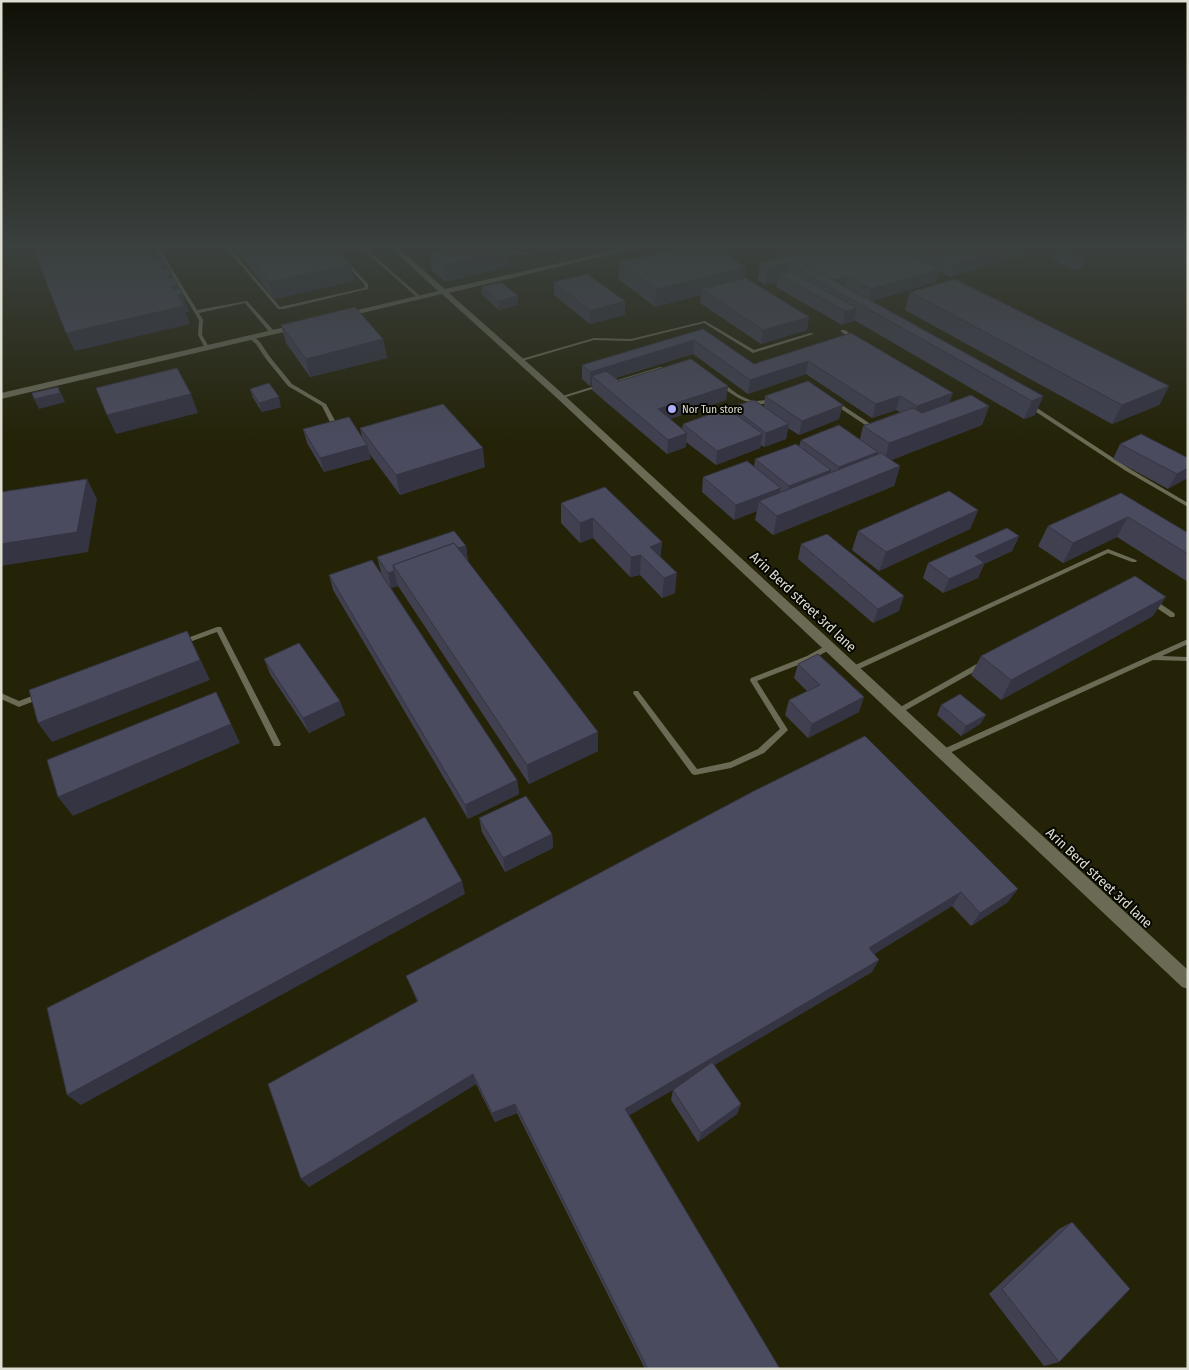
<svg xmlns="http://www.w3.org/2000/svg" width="1189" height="1370" font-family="'Fira Sans Condensed',sans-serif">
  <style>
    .built { fill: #242308 }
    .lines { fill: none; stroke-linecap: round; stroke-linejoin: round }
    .lane { fill: #6a6a55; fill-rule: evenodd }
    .street { fill: #6a6a55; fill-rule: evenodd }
    .wall { fill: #404051 }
    .shaded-wall { fill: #343442 }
    .building { fill: #4a4b5e; stroke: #343442 }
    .poi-dot { fill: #adaffb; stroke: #070702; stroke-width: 2 }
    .labels { text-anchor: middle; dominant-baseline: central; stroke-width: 4; stroke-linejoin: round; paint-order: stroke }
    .far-poi-label { font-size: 11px; fill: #deded2; stroke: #070702; text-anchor: start }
    .street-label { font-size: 14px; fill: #deded2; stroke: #070702 }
  </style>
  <rect width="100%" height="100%" fill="#1d1d0a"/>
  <path class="built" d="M1 248H1188V1369H1Z"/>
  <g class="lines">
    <path class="lane" d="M155 248H159L197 310 247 301 274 331V333H270L245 303 199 313 203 320 202 335 209 347 205 348 198 335 199 320Z
      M226 248H230L280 307 364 288 365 285 337 255C342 250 347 248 354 248L343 253 341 255 368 284V289L284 309H278Z
      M357 248H362L368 250 421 297V299H419L366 252Z
      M507 248C513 248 517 252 523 253 534 253 545 248 557 248L521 255Z
      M705 321 754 350 810 333 814 334 753 353 704 323 631 341 594 340 522 361 518 360 594 338 631 339Z
      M841 330H845L857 338 853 339 841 332Z
      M249 336H253L260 342 270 357 292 384 326 404 339 428 338 429 333 428 322 406 288 386 266 359 256 344 249 338Z
      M660 367 664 368 612 384 608 383Z
      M719 383H723C732 390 742 399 755 401 761 401 769 399 774 401 754 410 735 397 719 385Z
      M598 385 602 386 563 398 559 397Z
      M832 401H836L878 429 875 431 873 430 832 403Z
      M1027 404H1031L1130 469 1188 503V507L1126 471 1027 406Z
      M1108 549 1136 560 1137 561 1136 562H1132L1108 553 855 671H851L850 669 851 667Z
      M1151 600H1155L1174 613 1175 615 1174 617H1170L1151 604 1150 602Z
      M217 627H221L222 629 281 744 280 746H274L217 632 184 644 181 642 182 640Z
      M1188 639V644L1162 656 1188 657V661L1153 660 945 755H939L938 753 939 751Z
      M827 645H831L832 647 831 649 811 660 757 681 788 730 764 753 731 768 695 775 692 774 633 693 634 691H638L697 769 730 762 758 749 780 729 751 682 750 680 751 678 807 656Z
      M982 661H984L987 663 986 665 899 714H895L893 712 895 710Z
      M1 693 19 701 40 693 42 694 43 696 42 698 19 707 1 699Z"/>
    <path class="street" d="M391 248H398L445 289 625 248H637L449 293 564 395 1188 970V989L1182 987 558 399 442 294 341 318V314L438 291Z
      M298 324H301V328L1 399V393Z"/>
  </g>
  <path class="wall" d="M234 248H335L351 264 354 281 274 299Z
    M774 248H1029L1027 254 950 277 939 272 936 282 872 301 1043 396 1035 415 1024 419 854 320 842 325 776 287 777 282 765 285 758 280 760 263 778 259 780 251Z
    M1180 248H1188V251Z
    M1056 252 1086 259 1083 267 1075 270 1053 260Z
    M429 253 510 266 445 282 432 270Z
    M619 262 746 267 745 278 807 330 761 344 700 303 701 295 655 307 618 279Z
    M554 282 625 315 590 324 554 295Z
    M481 287 518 305 499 310 482 295Z
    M910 292 1169 386 1159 405 1112 424 905 310Z
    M281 325 383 339 387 358 310 377 286 343Z
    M703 329 754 364 851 333 950 403 989 406 982 425 891 460 900 466 894 486 773 535 755 520 757 511 734 520 702 492 703 477 754 467 755 459 799 446 801 440 860 439 863 426 900 412 896 410 872 418 806 374 748 394 693 354 615 378 619 381 728 386 726 400 670 419 682 429 683 424 731 411 732 407 764 406 765 396 839 419 799 435 788 428 786 439 764 447 761 445 760 448 716 465 686 442V447L667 454 592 390V385L590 386 582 379V365Z
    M250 389 281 407 262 412 253 398Z
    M360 428 485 467 400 495 369 453 371 459 324 472 307 443 303 429 362 437Z
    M1120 444 1188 458 1168 489 1113 459Z
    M1121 493 1188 533V582L1117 537 1063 563 1038 546 1048 526Z
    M561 503 662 542 660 557 675 593 662 598 640 575 630 577 593 538 580 543 561 523Z
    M978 510 970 529 879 571 852 550 858 531Z
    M1019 536 1012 551 984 564 978 578 943 593 923 578 928 563Z
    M801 544 899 611 873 623 798 559Z
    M466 546 468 561 598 751 529 784 398 586 391 588 517 780 519 794 468 819 333 590 329 575 381 572 377 557Z
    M1153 616 1001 700 971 675 981 656Z
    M264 659 340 701 345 715 309 733 270 674Z
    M798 664 859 712 808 738 785 715 789 700 807 691 794 678Z
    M941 705 986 715 980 724 961 736 937 715Z
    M754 791 1008 902 971 926 952 906 874 954 872 972 714 1065 741 1104 737 1114 698 1142 671 1100 673 1090 629 1115 780 1369H645L517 1113 495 1122 476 1084 309 1187 417 1001 406 976Z
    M479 818 552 834 553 848 505 872 482 832Z
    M1072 1222 1059 1362 1044 1366 989 1294 1059 1229Z"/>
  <path class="shaded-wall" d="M1010 248H1029L1027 254 950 277 954 264Z
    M509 249 510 266 445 282 443 265Z
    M1086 259 1083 267 1075 270 1078 261Z
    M787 263 785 278 778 274 777 282 765 285 768 268Z
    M351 264 354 281 274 299 269 282Z
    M166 265 170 275H172L176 285 178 284 181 295 183 294 190 312H186L190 324 75 351 66 333 161 266Z
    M746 267 744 284 701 289V295L655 307 656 289Z
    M940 269 936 282 868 302 871 289Z
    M847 276 844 289 831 280Z
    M518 296V305L499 310 498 301Z
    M625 301V315L590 324V311Z
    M857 308 854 321 842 325 845 311Z
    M809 317 807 330 761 344 763 330Z
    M383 339 387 358 310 377 306 359Z
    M694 340 693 354 600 383 592 376V385L590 386V372Z
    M808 361 806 374 748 394 750 380Z
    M728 386 726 400 657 423 658 409Z
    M1169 386 1159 405 1112 424 1122 405Z
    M58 387 65 402 39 409 34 399Z
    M953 393 948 407 913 420 917 406Z
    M191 394 198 413 116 434 107 415Z
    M900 396 896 410 872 418 876 404Z
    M1043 396 1035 415 1024 419 1032 401Z
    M279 397 281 407 262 412 259 403Z
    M843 405 839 419 799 435 802 421Z
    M989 406 982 425 884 463 889 443Z
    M789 424 786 439 764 447 766 433Z
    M687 433 686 447 667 454 668 440Z
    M763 434 760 448 716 465 717 451Z
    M367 445 371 459 324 472 320 458Z
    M483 448 485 467 400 495 396 475Z
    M878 452 874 467 836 482 839 467Z
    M900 466 894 486 773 535 777 516Z
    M1188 468V478L1168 489 1177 474Z
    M831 470 828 484 786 501 789 486Z
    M87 479 97 499 88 552 1 566V544Z
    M781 488 778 503 759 501 757 511 734 520 736 505Z
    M978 510 970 529 879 571 886 552Z
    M1128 517 1117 537 1063 563 1073 543Z
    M593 518V538L580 543V523Z
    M1019 536 1012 551 984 564 978 578 943 593 949 579 975 556Z
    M662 542 660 562 650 547Z
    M466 546 468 561 455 548Z
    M641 555 640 575 630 577 631 557Z
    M394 571 398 586 391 588 388 573Z
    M677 573 675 593 662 598 664 578Z
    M904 596 899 611 873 623 878 609Z
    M1166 597 1153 616 1001 700 1011 680Z
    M187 631 210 680 52 742 38 723Z
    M216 692 240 743 73 816 58 797Z
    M864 697 859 712 808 738 812 724Z
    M340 701 345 715 309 733 303 718Z
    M986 715 980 724 961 736 966 726Z
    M598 732V751L529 784 527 765Z
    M517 780 519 794 468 819 465 805Z
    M552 834 553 848 505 872 503 858Z
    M462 881 465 894 81 1105 67 1095Z
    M1018 889 1008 902 971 926 980 913Z
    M961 892 952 906 863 961 869 948Z
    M879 960 872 972 625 1118V1109Z
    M473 1074 476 1084 309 1187 301 1179Z
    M515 1104 517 1113 495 1122 492 1113Z
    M741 1104 737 1114 698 1142 701 1133Z"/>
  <path class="building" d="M33 248H148L156 260 162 258 166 265 161 266 162 269 168 267 172 275 167 276 169 279 174 278 178 284 172 286 174 290 180 288 183 294 177 295 184 306 66 333Z
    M242 248H335L351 264 269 282Z
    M452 248H508L509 249 443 265 429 253Z
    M680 248H716L746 267 656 289 619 262Z
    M789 248H897L940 269 871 289 847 276 834 280 790 256H788L780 251 790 248Z
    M919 248H1010L954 264Z
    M1064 250 1086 259 1078 261 1056 252Z
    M790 256 1043 396 1032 401 787 263 768 268 760 263Z
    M790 271 857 308 845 311 778 274Z
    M587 274 625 301 590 311 554 282Z
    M746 278 809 317 763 330 701 289Z
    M955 279 1169 386 1122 405 910 292Z
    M501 282 518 296 498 301 481 287Z
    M355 307 383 339 306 359 281 325Z
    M703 329 754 364 851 333 953 393 917 406 900 396 876 404 808 361 750 380 694 340 590 372 582 365Z
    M691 359 728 386 658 409 687 433 668 440 592 376 606 371 619 381Z
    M177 368 191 394 107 415 96 388Z
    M808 381 843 405 802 421 765 396Z
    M269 383 279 397 259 403 250 389Z
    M58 387 60 393 34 399 32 393Z
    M971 395 989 406 889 443 863 426 913 408 922 413Z
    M754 400 789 424 766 433 732 407Z
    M443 404 483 448 396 475 360 428Z
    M727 408 763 434 717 451 683 424Z
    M349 417 367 445 320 458 303 429Z
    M839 425 878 452 839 467 801 440Z
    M1141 434 1188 458V468L1177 474 1120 444Z
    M796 444 831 470 789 486 755 459Z
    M881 453 900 466 777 516 759 501Z
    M747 461 781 488 736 505 703 477Z
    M87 479 77 532 1 544V492Z
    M605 487 662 542 650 547 677 573 664 578 641 555 631 557 593 518 580 523 561 503Z
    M949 491 978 510 886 552 858 531Z
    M1121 493 1188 533V554L1128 517 1073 543 1048 526Z
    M1007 528 1019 536 975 556 984 563 949 579 928 563Z
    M454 531 466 546 458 548 454 543 393 565 394 571 388 573 377 557Z
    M827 534 904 596 878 609 801 544Z
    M454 543 598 732 527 765 393 565Z
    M372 560 517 780 465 805 329 575Z
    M1135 576 1166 597 1011 680 981 656Z
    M187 631 200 660 38 723 29 690Z
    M299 643 340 701 303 718 264 659Z
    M818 654 864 697 812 724 789 700 820 685 798 664Z
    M216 692 231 724 58 797 47 760Z
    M960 694 986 715 966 726 941 705Z
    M865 736 1018 889 980 913 961 892 869 948 879 960 625 1109 780 1369H648L515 1104 492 1113 473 1074 301 1179 268 1084 418 1001 406 976 754 791Z
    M526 796 552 834 503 858 479 818Z
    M425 817 462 881 67 1095 47 1008Z
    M712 1062 741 1104 701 1133 673 1090Z
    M1072 1222 1130 1289 1059 1362 1002 1289Z"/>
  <linearGradient id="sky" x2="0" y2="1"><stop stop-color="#101006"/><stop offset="0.56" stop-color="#3a403e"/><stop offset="1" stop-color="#3a403e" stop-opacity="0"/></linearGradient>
  <rect width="1189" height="440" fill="url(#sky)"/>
  <circle class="poi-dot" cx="672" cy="409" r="5"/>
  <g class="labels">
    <g class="far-poi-label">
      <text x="682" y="409">Nor Tun store</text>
    </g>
    <g class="street-label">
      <text transform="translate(803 602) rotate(43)">Arin Berd street 3rd lane</text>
      <text transform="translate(1099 878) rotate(43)">Arin Berd street 3rd lane</text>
    </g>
  </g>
  <rect width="1189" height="1370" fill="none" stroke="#deded2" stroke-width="5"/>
</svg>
